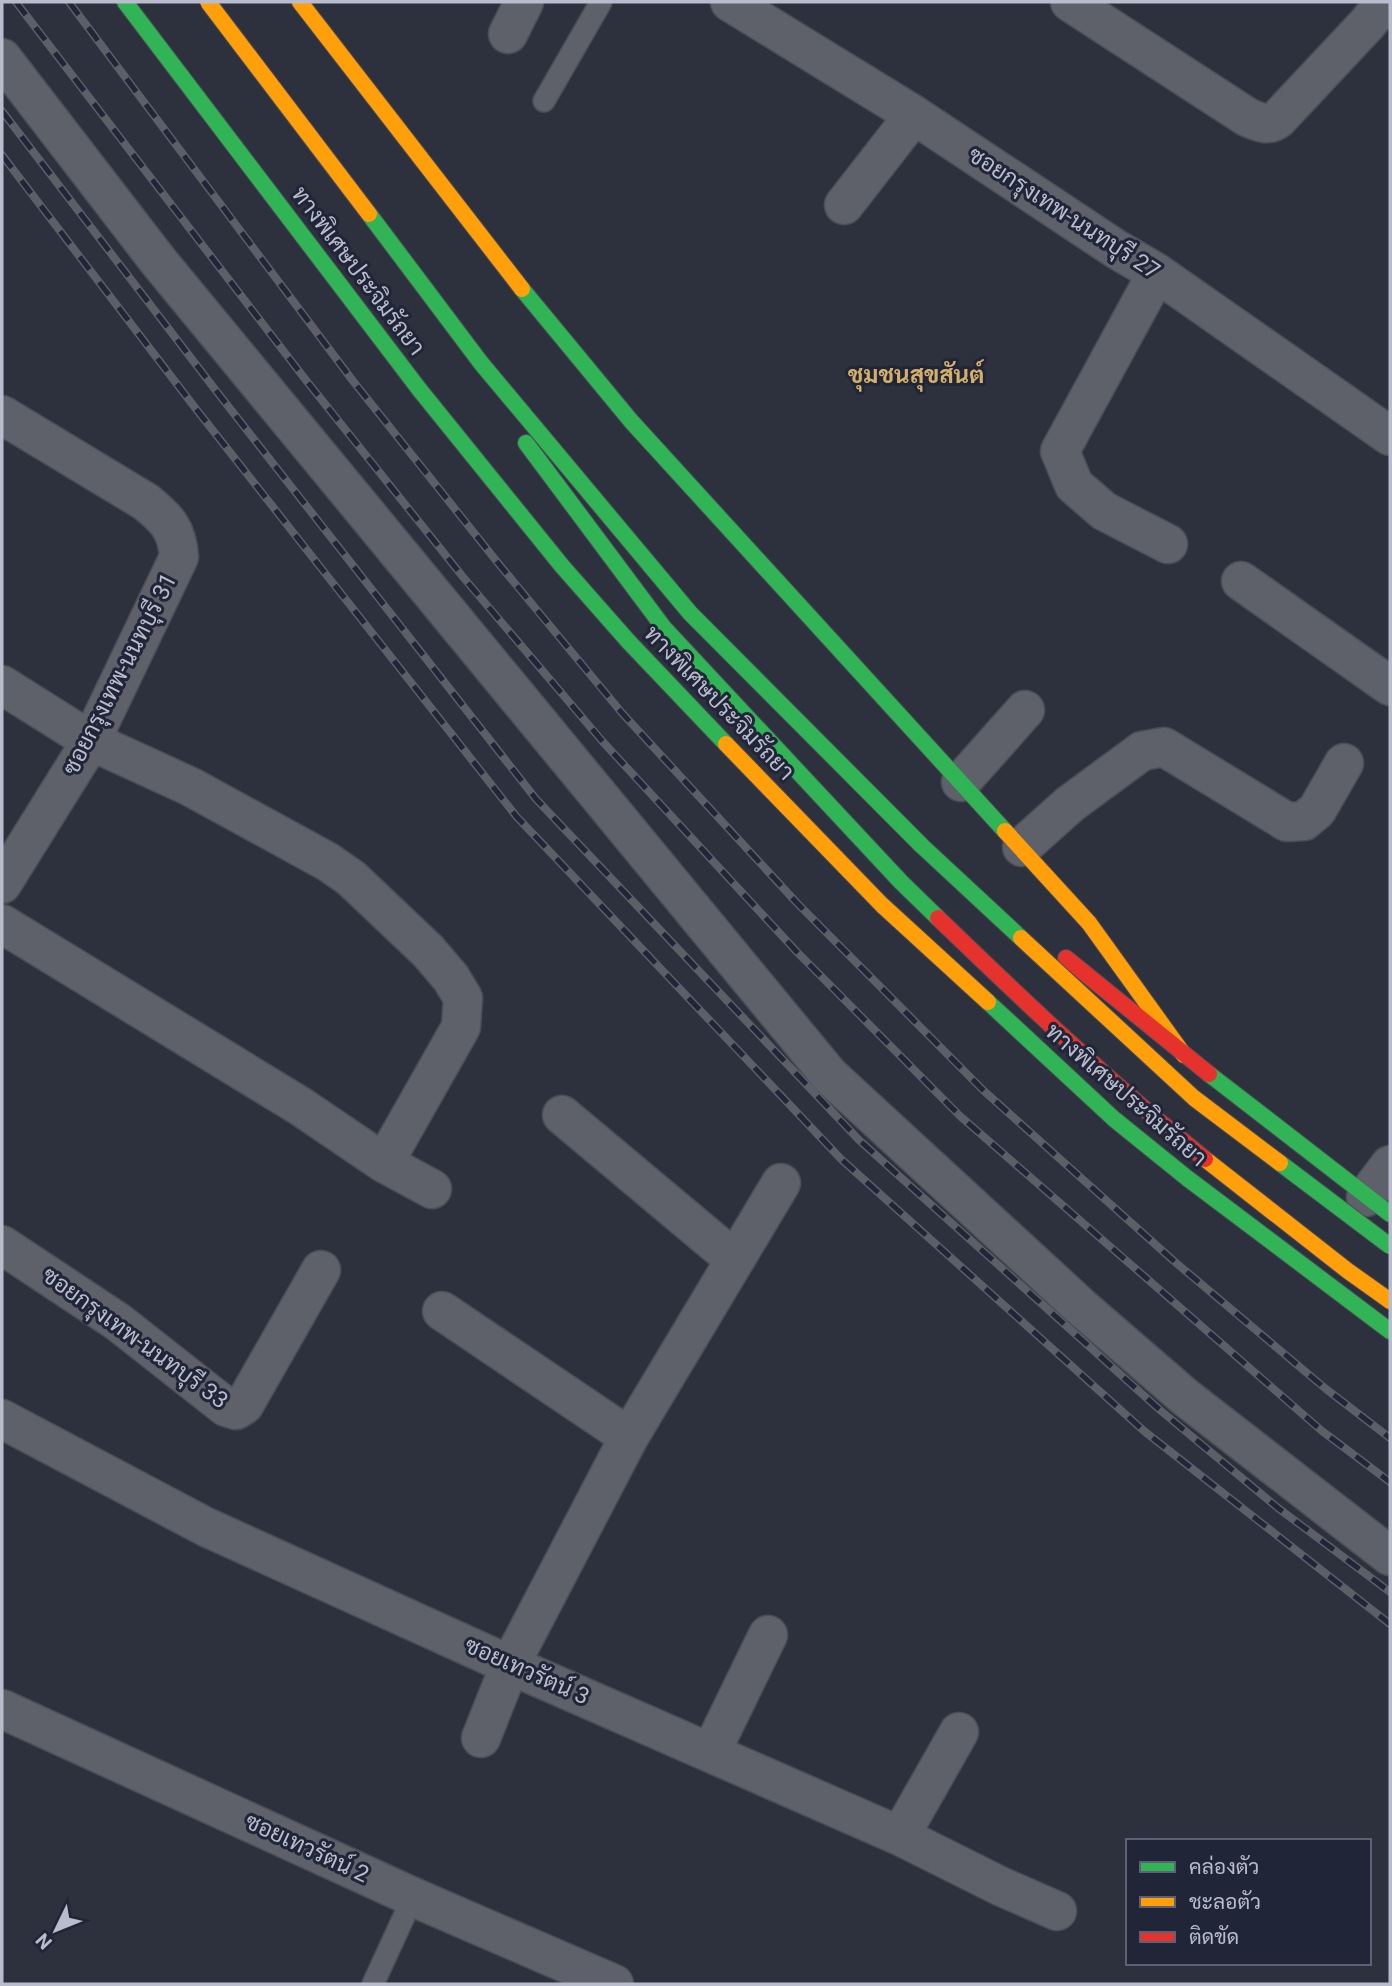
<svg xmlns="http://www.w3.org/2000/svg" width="1392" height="1986" font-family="Roboto,Sarabun,sans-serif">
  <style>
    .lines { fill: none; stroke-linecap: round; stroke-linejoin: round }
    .lane-casing { stroke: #4a4c56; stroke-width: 24 }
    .street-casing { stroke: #4a4c56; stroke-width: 41 }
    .fast-casing { stroke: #4a4c56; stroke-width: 18 }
    .slow-casing { stroke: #4a4c56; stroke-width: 18 }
    .jam-casing { stroke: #4a4c56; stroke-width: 18 }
    .lane { stroke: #5e606a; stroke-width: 21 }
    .street { stroke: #5e606a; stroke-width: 38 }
    .fast { stroke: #30b455; stroke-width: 16 }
    .slow { stroke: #ff9f0a; stroke-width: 16 }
    .jam { stroke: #e5322d; stroke-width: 16 }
    .rail-casing { stroke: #5c5e68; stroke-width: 8 }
    .rail { stroke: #202538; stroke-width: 5; stroke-dasharray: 16; stroke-linecap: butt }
    .fast-bridge-casing { stroke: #4a4d58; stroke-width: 18; stroke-linecap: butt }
    .slow-bridge-casing { stroke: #4a4d58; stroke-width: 18; stroke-linecap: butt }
    .fast-bridge { stroke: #30b455; stroke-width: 16 }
    .slow-bridge { stroke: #ff9f0a; stroke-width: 16 }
    .labels { text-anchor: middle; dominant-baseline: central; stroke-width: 6; stroke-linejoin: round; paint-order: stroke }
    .street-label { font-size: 23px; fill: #b9bccc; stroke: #202538 }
    .neighbourhood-label { font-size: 24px; font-weight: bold; fill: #d5b06b; stroke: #202538 }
  </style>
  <rect width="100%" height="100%" fill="#2d303d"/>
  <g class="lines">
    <g class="lane-casing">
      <path id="lane" d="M544 101 601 2
        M373 1984 413 1897"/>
    </g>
    <g class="street-casing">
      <path id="street" d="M730 2 914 115 1116 249 1157 273 1390 436
        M1070 2 1247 117C1259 122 1268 127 1278 119L1367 24 1385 2
        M508 34 524 2
        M2 58 159 262 829 1075 1081 1307 1185 1397 1390 1556
        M844 205 914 115
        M1157 273 1060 451 1074 485 1104 511 1168 544
        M2 415 146 502C167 519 177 529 179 557L91 741 2 884
        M1241 581 1390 686
        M2 685 91 741 191 787 328 862 351 878 428 951 451 978 463 998 461 1027 384 1163
        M961 782 1025 710
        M1022 847 1070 804 1142 751 1164 747 1287 822 1304 821 1317 810 1344 763
        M2 924 300 1106 384 1163 432 1189
        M562 1115 735 1260
        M1366 1197 1390 1165
        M2 1245 118 1322 226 1407 236 1410 244 1405 321 1270
        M442 1311 629 1437
        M2 1419 206 1527 510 1665 900 1836 1000 1886 1057 1911
        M2 1709 413 1897 614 1984
        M481 1738 510 1665 629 1437 781 1183
        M711 1752 768 1635
        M900 1836 959 1732"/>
    </g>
    <g class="fast-casing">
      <path id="fast" d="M125 2 419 389 562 566 628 641 726 744
        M522 289 631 421 1005 831
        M526 443 664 628 901 882 938 918
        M988 1002 1114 1119 1187 1178 1390 1331
        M1209 1074 1390 1214"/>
    </g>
    <g class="slow-casing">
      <path id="slow" d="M300 2 522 289
        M726 744 882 905 988 1002
        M1005 831 1089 923 1184 1055
        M1205 1159 1348 1271 1390 1301"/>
    </g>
    <g class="jam-casing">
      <path id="jam" d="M938 918C1024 1001 1111 1084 1205 1159
        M1066 958 1209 1074"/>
    </g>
    <use href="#lane" class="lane"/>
    <use href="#street" class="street"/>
    <use href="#fast" class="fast"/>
    <use href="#slow" class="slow"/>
    <use href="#jam" class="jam"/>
    <g class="rail-casing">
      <path id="rail" d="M16 2 305 379 463 577 603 742 797 952 960 1116 1322 1431 1390 1482
        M69 2 353 381 498 563 622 713 797 903 984 1091 1175 1262 1326 1389 1390 1438
        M2 111 217 392 536 799 859 1140 1160 1410 1278 1508 1390 1592
        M2 155 196 409 516 816 841 1159 1144 1431 1390 1624"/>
    </g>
    <use href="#rail" class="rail"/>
    <g class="fast-bridge-casing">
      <path id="fast-bridge" d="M369 214 481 363 690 613 922 846 1021 938
        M1280 1163 1390 1246"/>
    </g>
    <g class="slow-bridge-casing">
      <path id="slow-bridge" d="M208 2 369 214
        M1021 938 1194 1098 1280 1163"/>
    </g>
    <use href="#fast-bridge" class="fast-bridge"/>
    <use href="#slow-bridge" class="slow-bridge"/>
  </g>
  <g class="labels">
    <g class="street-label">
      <text transform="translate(1064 213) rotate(33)">ซอยกรุงเทพ-นนทบุรี 27</text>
      <text transform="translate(358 271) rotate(53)">ทางพิเศษประจิมรัถยา</text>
      <text transform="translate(120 674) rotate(-63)">ซอยกรุงเทพ-นนทบุรี 31</text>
      <text transform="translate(719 703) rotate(46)">ทางพิเศษประจิมรัถยา</text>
      <text transform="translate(1126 1095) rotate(41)">ทางพิเศษประจิมรัถยา</text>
      <text transform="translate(135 1338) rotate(36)">ซอยกรุงเทพ-นนทบุรี 33</text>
      <text transform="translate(527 1671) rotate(24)">ซอยเทวรัตน์ 3</text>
      <text transform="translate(307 1848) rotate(25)">ซอยเทวรัตน์ 2</text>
    </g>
    <g class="neighbourhood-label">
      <text x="916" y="375">ชุมชนสุขสันต์</text>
    </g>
  </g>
  <rect width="1392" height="1986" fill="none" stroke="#b9bccc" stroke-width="7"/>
  <rect x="1126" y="1839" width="245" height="126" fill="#202538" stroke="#5d6173" stroke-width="2"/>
  <rect x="1140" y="1862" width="35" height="10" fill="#30b455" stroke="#5d6173" stroke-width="2"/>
  <text x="1189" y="1874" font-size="21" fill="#b9bccc">คล่องตัว</text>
  <rect x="1140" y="1897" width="35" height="10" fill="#ff9f0a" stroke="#5d6173" stroke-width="2"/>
  <text x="1189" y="1909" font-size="21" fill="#b9bccc">ชะลอตัว</text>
  <rect x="1140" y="1932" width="35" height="10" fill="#e5322d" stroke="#5d6173" stroke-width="2"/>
  <text x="1189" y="1944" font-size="21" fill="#b9bccc">ติดขัด</text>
  <g transform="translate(56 1930) rotate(227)" stroke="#202538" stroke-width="5" paint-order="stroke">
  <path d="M0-5L12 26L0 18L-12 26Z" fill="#b9bccc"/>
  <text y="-10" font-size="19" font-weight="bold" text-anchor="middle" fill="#b9bccc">N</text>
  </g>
</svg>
